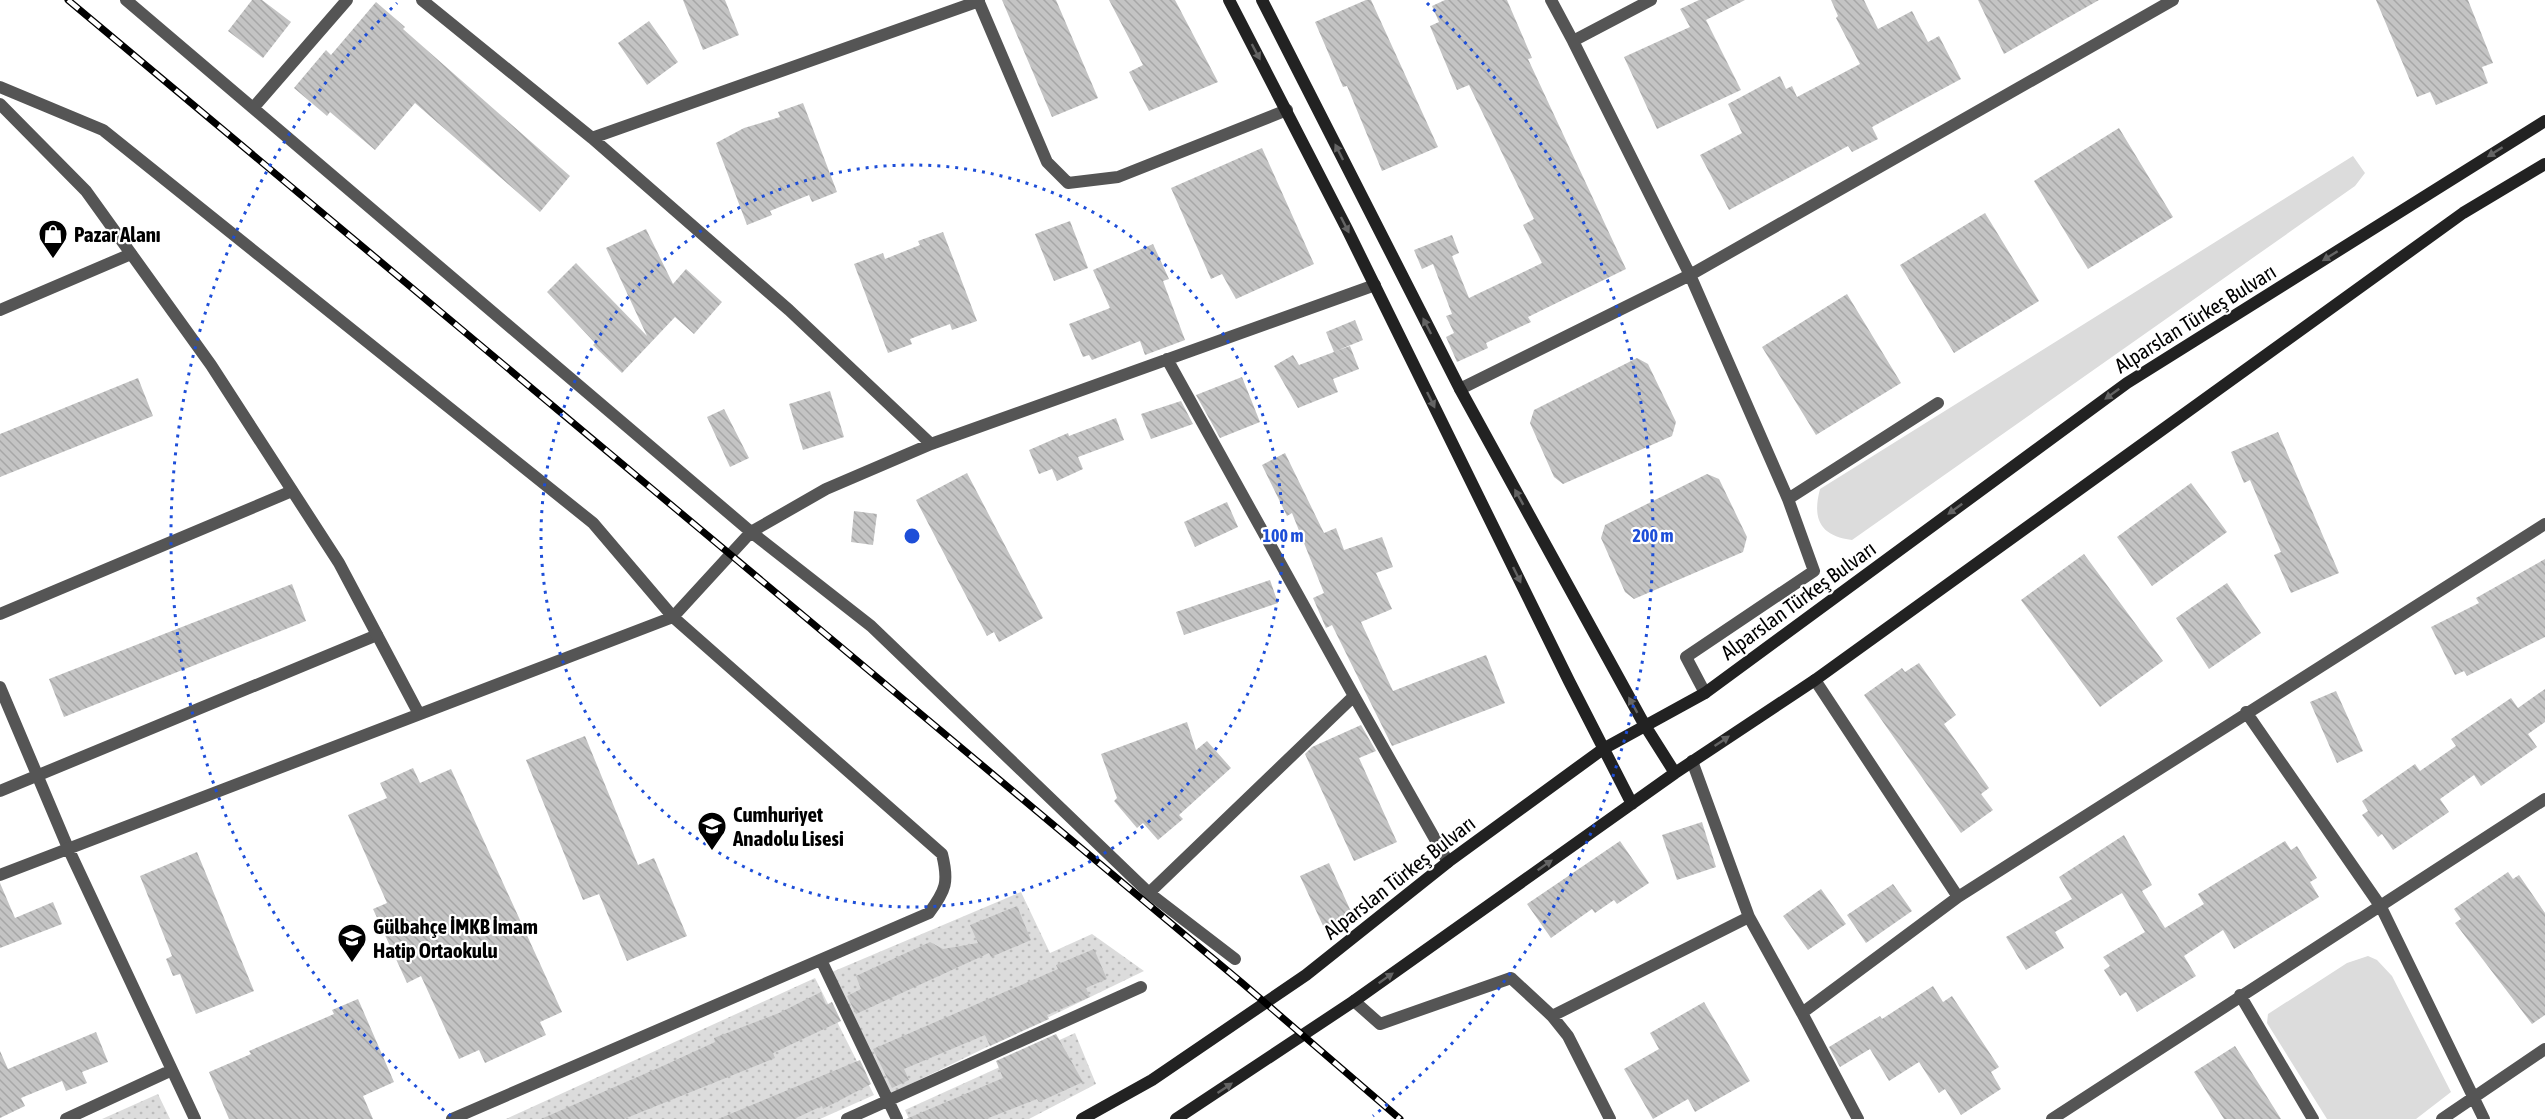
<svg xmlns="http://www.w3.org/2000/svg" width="2545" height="1119" font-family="'Asap Condensed',sans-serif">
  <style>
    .grass { fill: url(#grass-dots) }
    .park { fill: #dcdcdc }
    .building { fill: url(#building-back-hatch) }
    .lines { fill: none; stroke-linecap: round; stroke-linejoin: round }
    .service { stroke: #555; stroke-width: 12 }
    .pedestrian { stroke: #555; stroke-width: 12 }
    .minor { stroke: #555; stroke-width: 12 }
    .secondary { stroke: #222; stroke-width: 12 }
    .rail-casing { stroke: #000; stroke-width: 7 }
    .rail { stroke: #fff; stroke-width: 4.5; stroke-dasharray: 14; stroke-linecap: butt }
    .oneway { fill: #646464 }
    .ring { fill: none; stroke: #1d4ed8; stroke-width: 3; stroke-dasharray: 3 6 }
    .labels { text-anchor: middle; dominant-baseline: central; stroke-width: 4.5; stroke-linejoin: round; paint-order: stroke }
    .poi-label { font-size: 21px; font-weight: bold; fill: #000; stroke: #fff; text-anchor: start }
    .street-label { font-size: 21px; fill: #000; stroke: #fff }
    .centre { fill: #1d4ed8; stroke: #fff; stroke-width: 3 }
    .ring-label { font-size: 18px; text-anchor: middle; font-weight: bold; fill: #1d4ed8; stroke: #fff; stroke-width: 4.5; stroke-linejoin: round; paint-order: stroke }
  </style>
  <defs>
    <pattern id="grass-dots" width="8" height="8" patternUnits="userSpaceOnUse" patternTransform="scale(1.5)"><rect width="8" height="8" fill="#dcdcdc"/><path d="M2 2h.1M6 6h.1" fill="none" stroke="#bbb" stroke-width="1.8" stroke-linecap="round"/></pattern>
    <pattern id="building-back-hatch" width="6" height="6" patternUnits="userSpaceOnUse" patternTransform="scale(1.5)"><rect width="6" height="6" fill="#c4c4c4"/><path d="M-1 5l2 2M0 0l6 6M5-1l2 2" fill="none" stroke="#a7a7a7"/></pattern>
  </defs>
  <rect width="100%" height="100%" fill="#fff"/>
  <path class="grass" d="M1021 892 1050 953 1092 934 1144 971 890 1094 832 972Z
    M815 978 874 1095 820 1119H506Z
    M1075 1033 1096 1084 1029 1119H909L905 1110Z
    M158 1094 170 1119H102Z"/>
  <path class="park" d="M2353 156 2365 173 2355 186 1852 540C1820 536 1812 519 1820 489Z
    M2368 956 2377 960 2392 976 2451 1092 2416 1119H2327L2267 1023 2268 1014 2347 963Z"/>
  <path class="building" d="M252 0H262L291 22 263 58 228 31Z
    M683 0H725L739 35 703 50Z
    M1002 0H1056L1098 98 1052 117Z
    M1109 0H1175L1218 82 1149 111 1129 72 1143 65Z
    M1366 0H1371L1438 147 1382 171 1347 86 1343 87 1315 22Z
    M1445 0H1507L1532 58 1528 59 1626 269 1528 317 1531 322 1486 343 1488 348 1457 362 1446 337 1454 333 1446 316 1452 314 1433 264 1422 269 1414 250 1452 235 1459 253 1452 256 1469 298 1542 263 1523 225 1534 219 1469 85 1457 90 1430 26 1439 22 1432 6Z
    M1699 0H1745L1706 20 1741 90 1657 129 1624 57 1690 27 1680 9Z
    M1831 0H1864L1878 29 1912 11 1928 42 1939 36 1961 79 1872 127 1878 139 1852 152 1848 146 1729 210 1700 155 1742 133 1728 104 1780 76 1786 89 1792 86 1797 97 1860 64 1836 18 1838 16Z
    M1978 0H2099L2004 54Z
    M2376 0H2468L2493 63 2482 67 2488 83 2436 105 2430 92 2417 97Z
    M376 2 405 27 403 29 570 176 540 212 415 103 375 150 330 112 327 116 294 88 326 50 331 55Z
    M649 21 678 62 647 85 618 43Z
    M803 103 837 192 812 202 809 195 770 211 772 215 747 225 716 143 744 128 780 117 778 112Z
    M2119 128 2173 217 2088 269 2034 181Z
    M1262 148 1314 264 1236 299 1222 274 1211 279 1171 188Z
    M1985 213 2039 301 1954 353 1900 265Z
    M1070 221 1088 268 1054 281 1035 234Z
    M646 229 673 284 686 269 722 302 694 334 675 317 622 373 593 345 595 343 547 292 576 263 647 336 606 248Z
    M943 232 977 321 952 330 950 324 910 339 912 344 888 353 854 264 883 253 885 259 920 245 918 241Z
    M1153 244 1169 279 1163 281 1185 340 1145 355 1140 341 1092 360 1089 355 1083 357 1069 324 1110 308 1093 270Z
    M1847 294 1901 383 1816 435 1762 347Z
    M1355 320 1363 340 1336 351 1350 346 1359 369 1333 379 1338 392 1298 408 1274 366 1293 355 1299 365 1334 352 1326 332Z
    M1637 358 1648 364 1676 422 1672 436 1563 484 1554 477 1530 423 1534 410Z
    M1242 377 1260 422 1220 438 1196 395Z
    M138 378 153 416 0 477V434Z
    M830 391 844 437 803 450 789 404Z
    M1181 401 1193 424 1151 439 1141 414Z
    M724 409 749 458 730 467 707 417Z
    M1116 418 1124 440 1078 457 1083 469 1057 481 1052 469 1039 474 1029 450 1068 433 1069 436Z
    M2278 432 2339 573 2291 593 2274 555 2281 552 2250 480 2244 483 2231 452Z
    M1285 453 1324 533 1336 528 1344 550 1382 537 1393 567 1376 573 1392 609 1361 622 1393 691 1486 655 1505 703 1392 746 1332 625 1326 628 1313 598 1324 593 1292 513 1287 516 1262 465Z
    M967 473 1043 618 999 642 994 632 987 636 916 500Z
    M1707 474 1719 479 1747 537 1743 552 1634 599 1625 592 1601 538 1605 525Z
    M2191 483 2227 532 2152 586 2117 537Z
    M1227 502 1238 527 1195 547 1184 522Z
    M854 511 877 514 873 545 851 542Z
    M2084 554 2163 661 2100 707 2021 600Z
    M2545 559V637L2467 676 2464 671 2455 675 2431 627 2479 603 2476 598Z
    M1270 580 1278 603 1184 635 1176 612Z
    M2227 583 2261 633 2209 669 2176 618Z
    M292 584 306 621 64 717 49 679Z
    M1919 663 1956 715 1944 724 1989 788 1981 794 1993 810 1961 833 1864 695 1902 668 1905 672Z
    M2545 689V722L2528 734 2537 747 2481 786 2474 775 2440 799 2449 812 2393 850 2382 834 2378 837 2362 815 2368 811 2362 801 2415 764 2420 771 2456 746 2451 739 2511 698 2518 708Z
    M2336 691 2363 751 2337 763 2310 702Z
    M1187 722 1196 750 1207 741 1231 768 1179 815 1183 819 1158 840 1143 823 1137 828 1114 801 1117 798 1101 754Z
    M1361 725 1376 751 1359 758 1397 842 1354 861 1305 754 1312 747Z
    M585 736 638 865 654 858 687 936 627 961 599 894 583 900 526 760Z
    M413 768 420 783 451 769 562 1012 540 1022 546 1035 485 1063 479 1050 459 1059 421 976 407 983 373 909 387 903 348 815 387 798 380 783Z
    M1702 822 1716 867 1677 880 1662 835Z
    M2124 835 2152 885 2142 891 2165 928 2204 904 2198 894 2285 841 2291 850 2297 846 2317 878 2310 882 2319 897 2234 949 2223 930 2184 956 2196 976 2137 1012 2126 992 2120 996 2104 970 2110 966 2103 957 2145 932 2122 893 2055 932 2064 948 2026 970 2006 937 2072 899 2059 877Z
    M1620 841 1649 883 1617 904 1614 900 1595 913 1592 909 1551 938 1527 904Z
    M197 852 254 991 196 1014 180 974 173 976 166 959 172 956 140 876Z
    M1329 863 1353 916 1325 930 1300 876Z
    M2508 872 2513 879 2519 875 2545 913V1015L2532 1024 2455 923 2461 919 2454 909Z
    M0 883 15 918 53 902 62 924 0 948Z
    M1893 884 1912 911 1866 943 1847 915Z
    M1821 889 1846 924 1808 950 1783 916Z
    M1017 906 1031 940 991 957 989 953 856 1014 847 996 861 989 856 976 930 942 943 949 978 943 970 925Z
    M1094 949 1107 979 1086 988 1090 997 1047 1015 1049 1019 990 1046 985 1035 904 1069 909 1080 892 1088 873 1049 1058 969 1056 965Z
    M1933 986 1943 1002 1952 996 1999 1067 1991 1072 2001 1089 1961 1115 1945 1089 1939 1093 1919 1062 1889 1081 1870 1049 1840 1067 1829 1047 1880 1016 1882 1019Z
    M821 992 826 1005 832 1002 841 1021 773 1053 775 1058 624 1119H541L665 1065 715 1042 714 1038 779 1013Z
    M358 999 394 1082 363 1096 373 1119H229L209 1072 251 1054 249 1051 334 1014 332 1010Z
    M1704 1002 1750 1081 1695 1112 1688 1099 1653 1119 1624 1069 1659 1049 1650 1033Z
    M96 1032 108 1062 82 1072 87 1083 66 1091 62 1081 21 1098 25 1106 0 1118V1051L8 1069Z
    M1056 1034 1083 1082 1039 1102 1037 1099 986 1119H906L1003 1078 996 1061Z
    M2235 1046 2281 1119H2224L2194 1072Z
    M860 1060 871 1084 823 1109 822 1106 794 1119H718Z"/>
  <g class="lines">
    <path class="service" d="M0 687 68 848
      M0 791 377 635"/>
    <path class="pedestrian" d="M0 310 131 254
      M0 614 292 491"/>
    <path class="minor" d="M126 0 751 532 871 626 1149 893
      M422 0 592 138 789 310 931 444
      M978 0 1047 162 1068 183 1118 177 1287 110
      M1551 0 1573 41 1651 0
      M1573 41 1690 275 1788 499
      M0 87 103 130 593 523 673 617 942 854C949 882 946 890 929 913L452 1119
      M0 104 86 191 211 365 339 563 419 714
      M254 107 347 0
      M592 138 979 1
      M1167 359 1354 696 1149 893 1235 959
      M1460 389 1690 275 2173 0
      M1815 680 1958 897
      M1705 693 1686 657 1814 571 1788 499 1938 403
      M1354 696 1448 862
      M2246 712 2381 907 2484 1119
      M1692 761 1749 917
      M68 848 195 1119
      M0 875 673 617 751 532 826 489 931 444 1375 285
      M821 960 897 1119
      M2240 995 2313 1119
      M1354 1001 1380 1024 1511 978 1552 1016 1749 917 1802 1013 1958 897 2545 524
      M1802 1013 1858 1119
      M1552 1016 1568 1036 1610 1119
      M66 1119 172 1070
      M847 1119 1141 987
      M2052 1119 2545 799
      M2442 1119 2545 1049"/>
    <path class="secondary" d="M1229 0 1347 229 1569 681 1632 804
      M1262 0 1460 389 1644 724 1675 773
      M1082 1119 1152 1080 1306 975 1448 862 1603 749 1705 693 2127 383 2545 121
      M1176 1119 1354 1001 1675 773 1815 680 2463 213 2545 164"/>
    <g class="rail-casing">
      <path id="rail" d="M68 0 1241 982 1400 1119"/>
    </g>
    <use href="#rail" class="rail"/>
  </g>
  <defs><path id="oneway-solid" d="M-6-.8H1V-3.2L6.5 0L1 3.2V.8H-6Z" transform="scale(1.5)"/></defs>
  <g class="oneway">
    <use href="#oneway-solid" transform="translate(1256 52) rotate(62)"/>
    <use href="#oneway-solid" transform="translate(1339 152) rotate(-117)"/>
    <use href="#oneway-solid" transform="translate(2495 152) rotate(148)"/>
    <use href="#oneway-solid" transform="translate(1345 225) rotate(63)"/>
    <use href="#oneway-solid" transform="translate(2330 256) rotate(148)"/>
    <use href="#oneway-solid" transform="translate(1427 326) rotate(-117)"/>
    <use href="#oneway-solid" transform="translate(2112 394) rotate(144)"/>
    <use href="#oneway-solid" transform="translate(1431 400) rotate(64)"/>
    <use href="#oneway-solid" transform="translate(1519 497) rotate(-119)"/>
    <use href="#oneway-solid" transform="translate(1955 509) rotate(144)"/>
    <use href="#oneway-solid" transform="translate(1517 575) rotate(64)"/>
    <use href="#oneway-solid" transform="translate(1633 705) rotate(-119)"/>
    <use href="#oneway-solid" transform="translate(1722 741) rotate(-34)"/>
    <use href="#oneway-solid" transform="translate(1545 865) rotate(-35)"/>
    <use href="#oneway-solid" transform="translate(1386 978) rotate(-35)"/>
    <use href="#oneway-solid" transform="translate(1225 1088) rotate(-34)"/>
  </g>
  <g class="ring">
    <circle cx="912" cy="536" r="371"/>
    <path d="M451 1116A741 741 0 0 1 397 3M1427 3A741 741 0 0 1 1373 1116"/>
  </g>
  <defs>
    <g id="shop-pin" transform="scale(1.5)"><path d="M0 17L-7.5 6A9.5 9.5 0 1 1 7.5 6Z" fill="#000" stroke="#fff"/><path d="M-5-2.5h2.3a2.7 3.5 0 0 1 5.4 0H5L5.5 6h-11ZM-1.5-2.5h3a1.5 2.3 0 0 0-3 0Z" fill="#fff"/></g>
    <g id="school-pin" transform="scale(1.5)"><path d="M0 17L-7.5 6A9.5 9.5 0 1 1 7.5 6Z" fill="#000" stroke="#fff"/><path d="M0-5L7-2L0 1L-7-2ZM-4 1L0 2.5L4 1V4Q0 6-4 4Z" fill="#fff"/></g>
  </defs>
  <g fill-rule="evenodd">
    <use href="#shop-pin" x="53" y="234"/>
    <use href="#school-pin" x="712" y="826"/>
    <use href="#school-pin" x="352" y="938"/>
  </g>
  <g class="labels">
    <g class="poi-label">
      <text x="74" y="234">Pazar Alanı</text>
      <text x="733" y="814">Cumhuriyet<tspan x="733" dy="24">Anadolu Lisesi</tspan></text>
      <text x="373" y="926">Gülbahçe İMKB İmam<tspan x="373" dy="24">Hatip Ortaokulu</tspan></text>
    </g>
    <g class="street-label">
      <text transform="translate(2195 318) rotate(-32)">Alparslan Türkeş Bulvarı</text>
      <text transform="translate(1798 600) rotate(-36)">Alparslan Türkeş Bulvarı</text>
      <text transform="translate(1399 877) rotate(-38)">Alparslan Türkeş Bulvarı</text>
    </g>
  </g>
  <circle cx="912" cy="536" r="9" class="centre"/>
  <g class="ring-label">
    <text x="1283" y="542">100 m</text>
    <text x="1653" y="542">200 m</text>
  </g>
</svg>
